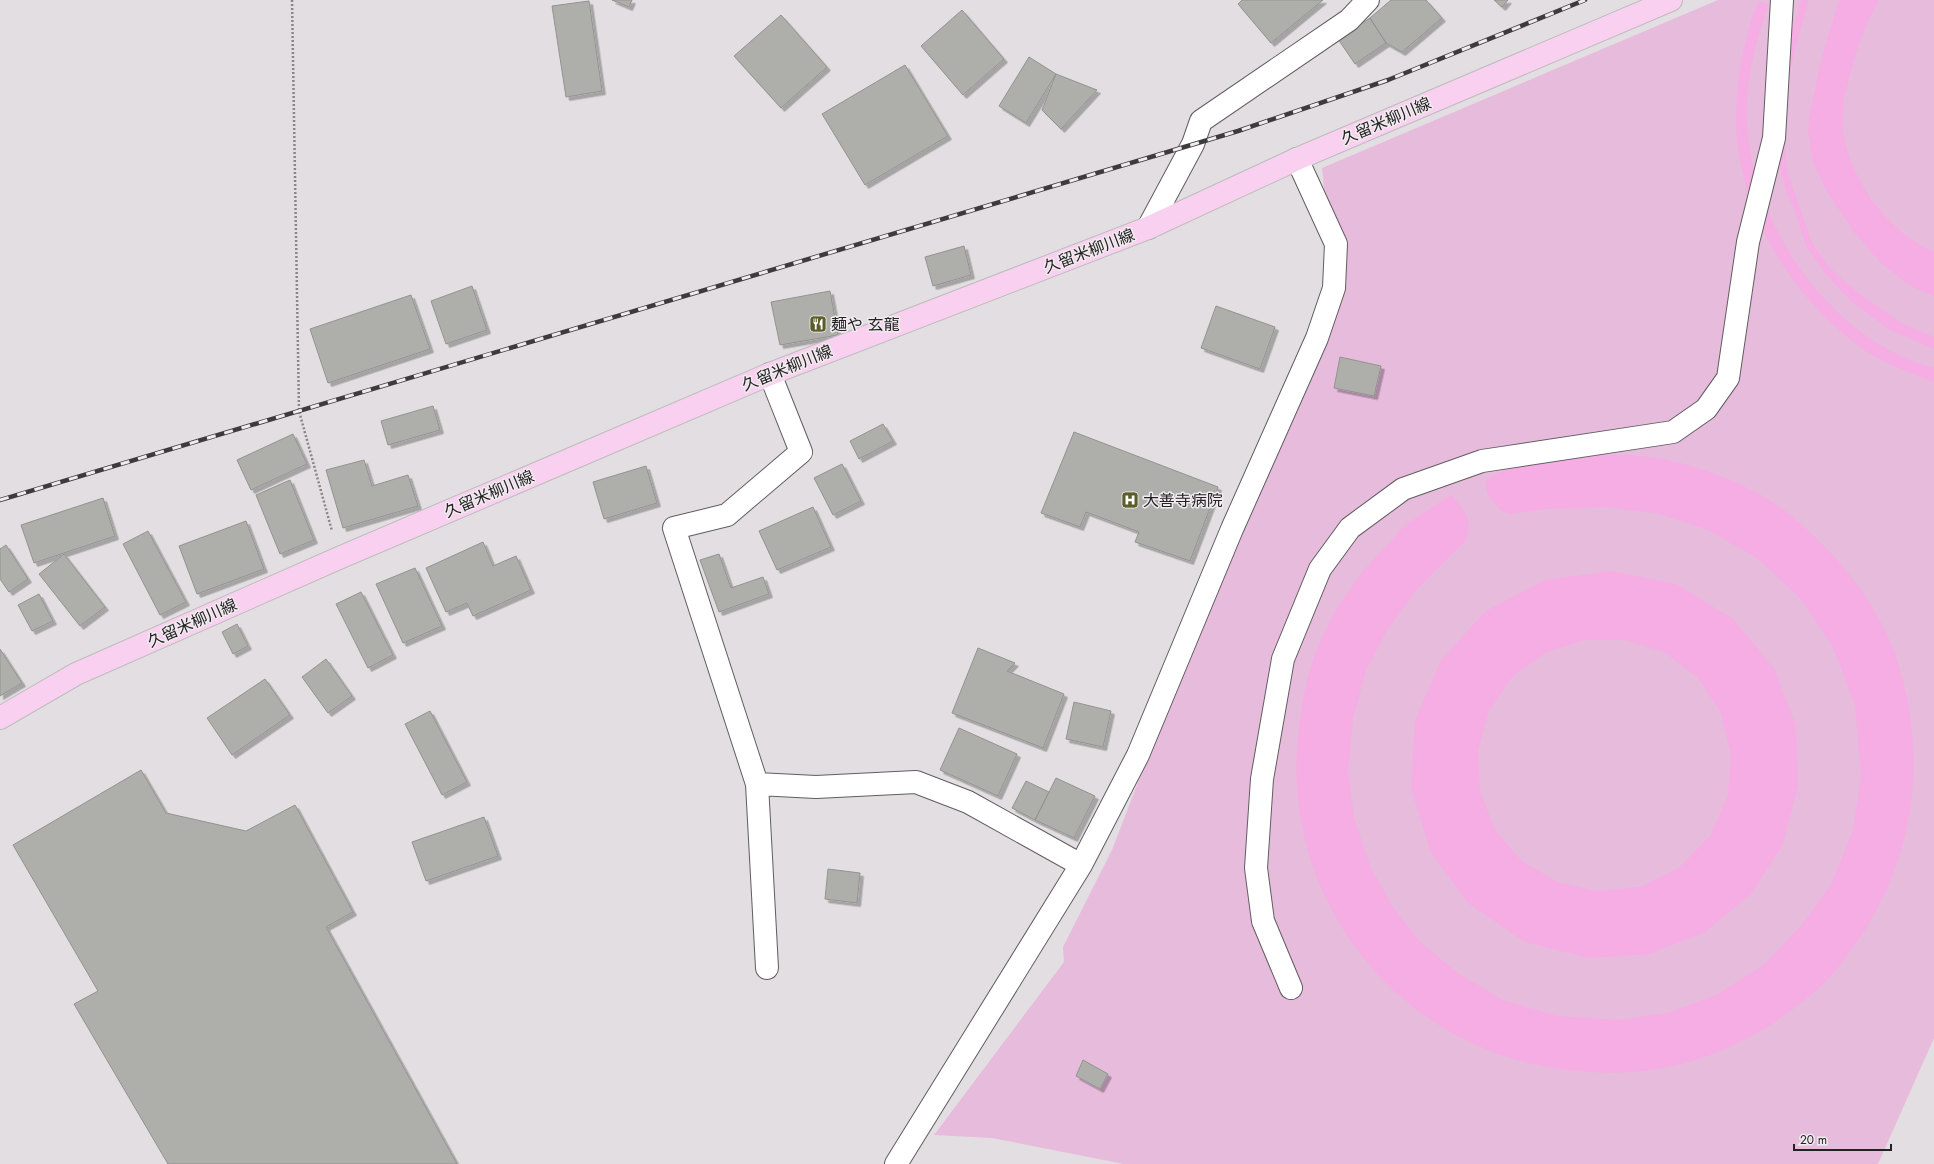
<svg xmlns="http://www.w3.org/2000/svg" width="1934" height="1164" font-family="Jost,'Noto Sans JP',sans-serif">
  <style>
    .green { fill: #e7bbdc }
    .water { fill: #f5ade3; fill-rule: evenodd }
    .building { fill: #aeaeaa; stroke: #93938f; filter: url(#shadow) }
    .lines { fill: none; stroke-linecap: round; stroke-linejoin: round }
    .minor-casing { stroke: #615d60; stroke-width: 24 }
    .major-casing { stroke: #bdbdbd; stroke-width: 24 }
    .path { stroke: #898688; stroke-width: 2.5; stroke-dasharray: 2 2; stroke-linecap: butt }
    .minor { stroke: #fff; stroke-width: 22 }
    .major { stroke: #f9d0ef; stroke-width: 22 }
    .rail-casing { stroke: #3d3b3c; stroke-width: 4.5 }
    .rail { stroke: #f0ebee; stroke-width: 3; stroke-dasharray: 9; stroke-linecap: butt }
    .labels { text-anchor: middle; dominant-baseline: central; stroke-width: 3; stroke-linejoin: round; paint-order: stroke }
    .street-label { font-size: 16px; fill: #242223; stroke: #f0ebee }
    .poi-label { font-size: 16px; fill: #242223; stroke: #f0ebee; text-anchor: start }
  </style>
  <defs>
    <filter id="shadow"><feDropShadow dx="3.5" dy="3.5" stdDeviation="0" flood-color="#0004"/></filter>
  </defs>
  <rect width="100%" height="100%" fill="#e2dee1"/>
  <path class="green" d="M1718 0H1934V1038L1878 1164H1124L992 1138 934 1135 1064 962 1063 947 1112 850 1345 244 1326 209 1322 168Z"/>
  <path class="water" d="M1801 0H1809L1795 49 1785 96 1782 130 1788 174 1812 243 1829 267 1857 292 1901 323 1934 337V349L1890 330 1852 302 1824 272 1806 246 1794 208 1786 191 1778 159 1789 41Z
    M1839 0H1879C1864 25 1856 51 1849 79 1847 87 1844 95 1843 103 1843 113 1842 126 1844 136 1853 184 1889 233 1934 252V296L1911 286 1882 264 1853 231 1826 190 1813 162 1808 130 1809 117 1820 65Z
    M1759 1 1768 5C1758 37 1748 69 1747 103 1742 212 1826 340 1934 368V382C1907 372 1879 362 1856 344 1802 303 1756 237 1742 170 1734 138 1735 101 1740 68 1744 45 1749 22 1759 1Z
    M1583 455C1598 455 1614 454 1629 455 1676 458 1725 474 1766 498 1787 510 1805 528 1822 544 1850 572 1879 611 1893 649 1931 749 1916 865 1851 950 1844 959 1837 970 1829 978 1795 1012 1752 1040 1707 1056 1650 1077 1588 1077 1529 1063 1379 1027 1279 882 1299 729 1303 696 1309 663 1324 633 1340 600 1361 571 1387 545 1393 539 1399 531 1406 525 1420 514 1437 505 1451 495L1463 509 1469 521 1467 539 1419 587 1387 630 1366 670 1353 719 1348 771 1354 818 1370 866 1393 907 1420 942 1459 974 1503 1000 1557 1016 1618 1020 1668 1013 1716 995 1764 965 1801 926 1831 885 1853 830 1861 776 1855 706 1833 647 1801 599 1757 558 1706 529 1656 513 1603 507 1547 509 1509 514 1499 509 1488 495 1485 482C1499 465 1560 458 1583 455Z
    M1611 571 1676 584 1733 619 1775 670 1796 726 1798 786 1783 844 1751 894 1705 932 1649 954 1589 958 1525 942 1469 904 1430 851 1411 787 1415 721 1441 660 1486 611 1545 580ZM1584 640H1625L1664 652 1697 677 1720 711 1731 753 1728 796 1710 836 1680 867 1640 887 1597 891 1557 882 1522 861 1495 830 1480 791 1478 751 1489 711 1512 677 1545 653Z"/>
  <path class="building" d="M612 0H632L629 7Z
    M1242 0H1323L1271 43 1238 4Z
    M1391 0H1426L1442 18 1402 52 1386 43 1370 18Z
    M1494 0H1508L1502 7Z
    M589 1 602 91 566 97 552 6Z
    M962 10 1004 59 963 95 921 46Z
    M781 15 827 67 781 108 734 56Z
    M1370 18 1386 43 1355 64 1338 39Z
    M1029 57 1056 74 1026 123 999 106Z
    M905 65 948 136 865 185 822 114Z
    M1056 74 1097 90 1061 129 1042 110Z
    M964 246 971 275 933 286 925 257Z
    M472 286 487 330 446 344 431 301Z
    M830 291 838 335 780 345 771 302Z
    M411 295 430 349 328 383 310 329Z
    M1216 306 1275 327 1260 369 1201 348Z
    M1340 357 1381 366 1374 396 1334 388Z
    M433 406 440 430 388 445 381 421Z
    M883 424 893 441 859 459 850 441Z
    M1074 432 1218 487 1190 561 1135 542 1139 532 1086 512 1080 527 1041 513Z
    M293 434 307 464 251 490 237 460Z
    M364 460 372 486 408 475 418 506 343 528 326 470Z
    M842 464 861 501 833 515 814 478Z
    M646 466 657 503 604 519 593 482Z
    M290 480 314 540 280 554 256 495Z
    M103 498 115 536 34 563 21 525Z
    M813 507 831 547 777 570 759 531Z
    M246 521 264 569 197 594 179 546Z
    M148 531 186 602 160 615 123 544Z
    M483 542 493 566 516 556 531 590 473 616 467 603 446 612 426 568Z
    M6 545 28 579 9 592 0 579V549Z
    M64 554 105 607 80 626 39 574Z
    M719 554 731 588 763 577 769 594 719 612 700 560Z
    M415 568 442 626 403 643 376 584Z
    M361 592 393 655 368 668 336 604Z
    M39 594 53 621 32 631 18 605Z
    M237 624 248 646 233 654 222 632Z
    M978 648 1015 663 1007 671 1064 694 1043 748 952 713Z
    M0 649 22 683 0 696Z
    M326 659 352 696 328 713 302 677Z
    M265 679 290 715 232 755 207 718Z
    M1074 702 1111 711 1103 747 1066 739Z
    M430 711 467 782 442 795 405 724Z
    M959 728 1017 754 998 796 940 770Z
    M141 770 166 813 246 831 295 805 353 912 326 927 457 1164H168L74 1004 98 991 13 845Z
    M1056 778 1095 796 1074 838 1035 820Z
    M1026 781 1049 792 1035 820 1012 808Z
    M484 817 498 856 426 881 412 842Z
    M828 869 860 873 857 903 825 899Z
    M1083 1060 1108 1074 1100 1089 1076 1076Z"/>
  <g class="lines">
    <g class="minor-casing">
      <path id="minor" d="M1148 228 1193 144 1201 121 1349 20 1368 0
        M757 784 816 787 916 782 968 802 1081 865
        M767 968 757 784 674 528 727 515 801 452 770 374
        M1291 988 1263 921 1256 868 1262 779 1283 659 1320 569 1350 528 1403 489 1482 461 1673 432 1706 409 1728 378 1748 242 1774 138 1782 0
        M896 1164 1081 865 1138 755 1232 529 1317 338 1334 288 1336 244 1297 159"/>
    </g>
    <g class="major-casing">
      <path id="major" d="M0 718 76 674 339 558 770 374 1148 228 1297 159 1671 0"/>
    </g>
    <path class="path" d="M292 0 299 411 332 531"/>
    <use href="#minor" class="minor"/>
    <use href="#major" class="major"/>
    <g class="rail-casing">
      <path id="rail" d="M0 500 1238 131 1388 80 1585 0"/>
    </g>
    <use href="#rail" class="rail"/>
  </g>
  <defs>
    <g id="restaurant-square" transform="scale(0.9)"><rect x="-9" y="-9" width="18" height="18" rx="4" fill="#5c5d2a" stroke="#f0ebee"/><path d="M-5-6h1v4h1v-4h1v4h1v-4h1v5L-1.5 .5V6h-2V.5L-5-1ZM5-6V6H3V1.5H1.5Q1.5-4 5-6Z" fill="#fff"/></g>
    <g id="hospital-square" transform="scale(0.9)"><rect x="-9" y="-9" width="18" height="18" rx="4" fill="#5c5d2a" stroke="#f0ebee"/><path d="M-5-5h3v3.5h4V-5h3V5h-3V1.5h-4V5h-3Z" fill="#fff"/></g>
  </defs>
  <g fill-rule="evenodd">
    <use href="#restaurant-square" x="818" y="324"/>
    <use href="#hospital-square" x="1130" y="500"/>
  </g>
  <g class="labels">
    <g class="street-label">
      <text transform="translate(1386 121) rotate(-23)">久留米柳川線</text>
      <text transform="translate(1089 251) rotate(-21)">久留米柳川線</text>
      <text transform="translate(787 368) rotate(-22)">久留米柳川線</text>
      <text transform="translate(489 494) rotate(-23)">久留米柳川線</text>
      <text transform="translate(192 623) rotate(-24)">久留米柳川線</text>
    </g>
    <g class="poi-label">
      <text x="831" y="324">麺や 玄龍</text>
      <text x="1143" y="500">大善寺病院</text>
    </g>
  </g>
  <path d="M1794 1144v6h97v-6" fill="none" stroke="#242223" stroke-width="2"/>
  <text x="1800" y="1144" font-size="12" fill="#242223" stroke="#f0ebee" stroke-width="3" paint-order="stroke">20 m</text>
</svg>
